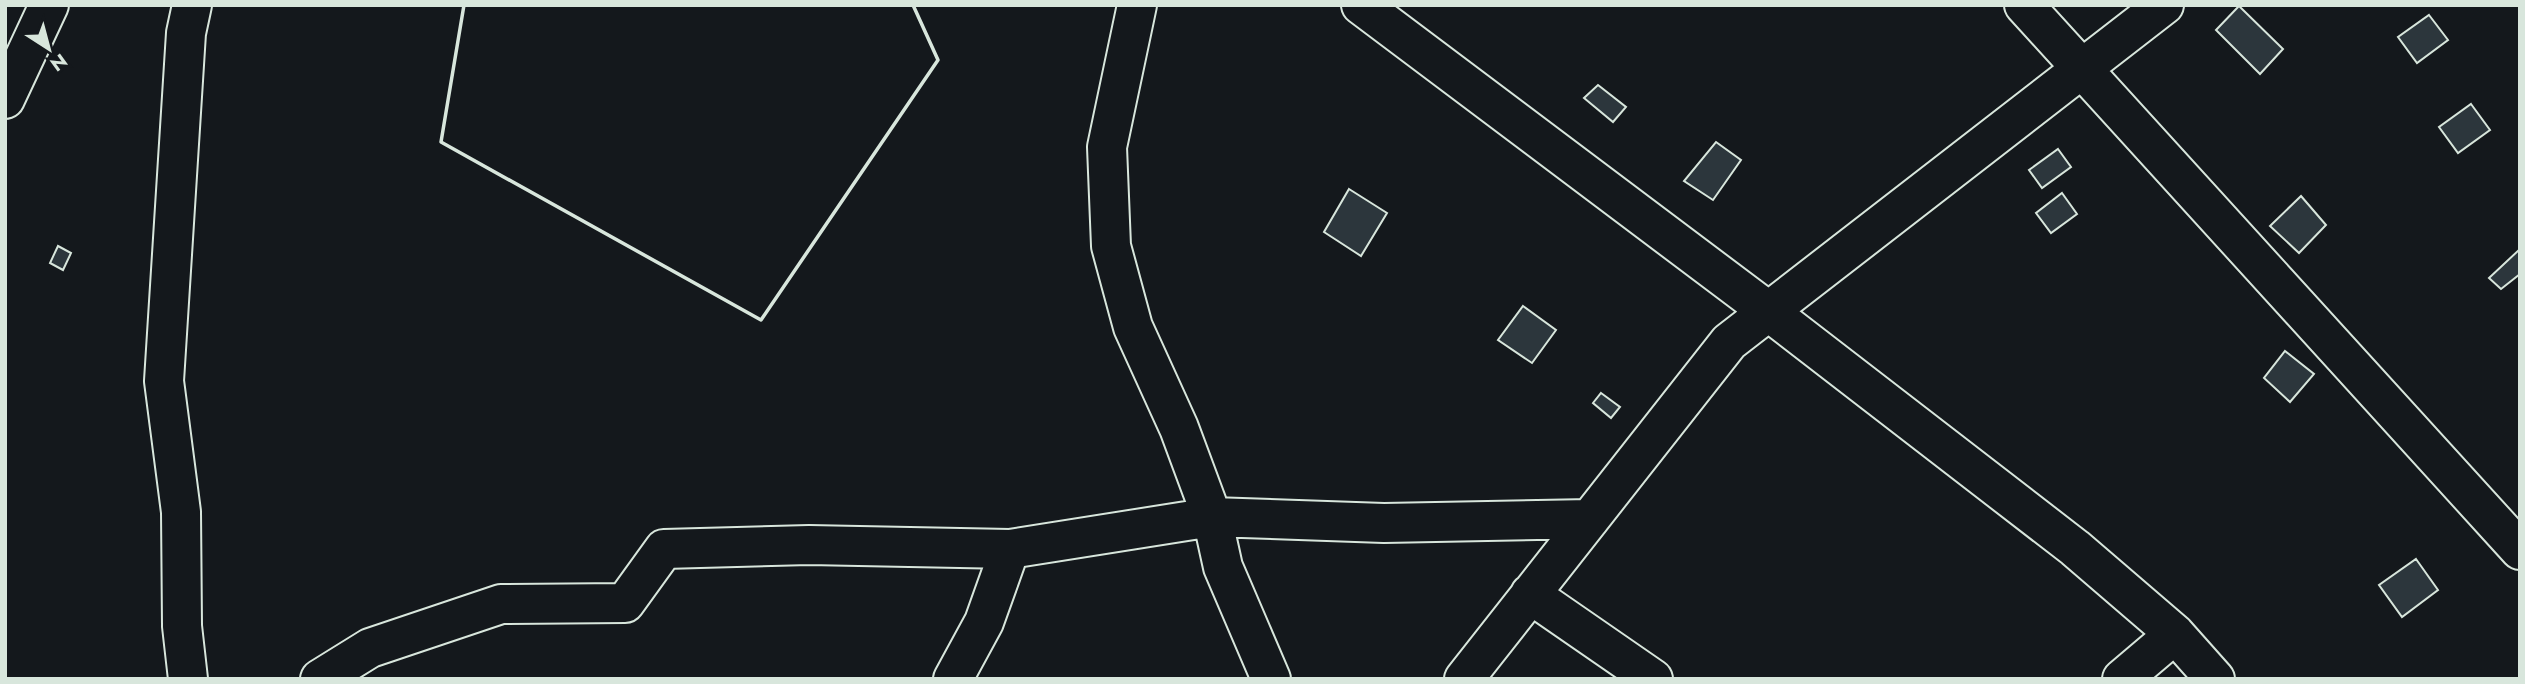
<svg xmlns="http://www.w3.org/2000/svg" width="2525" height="684" font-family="Jost,sans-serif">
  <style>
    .building { fill: #2c363c; stroke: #d8e6dc; stroke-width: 2 }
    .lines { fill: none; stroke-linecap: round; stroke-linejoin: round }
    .minor-casing { stroke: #d8e6dc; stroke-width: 42 }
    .minor { stroke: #14181c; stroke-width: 38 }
    .wall { stroke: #d8e6dc; stroke-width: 3.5 }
  </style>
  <rect width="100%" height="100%" fill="#14181c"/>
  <path class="building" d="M2239 6 2283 49 2260 74 2216 30Z
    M2429 15 2448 40 2417 63 2398 37Z
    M1598 85 1626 107 1613 122 1584 98Z
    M2471 104 2490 130 2458 153 2439 127Z
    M1716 142 1741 160 1713 200 1684 181Z
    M2058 149 2071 167 2042 188 2029 170Z
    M1349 189 1387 213 1361 256 1324 232Z
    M2062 193 2077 214 2051 233 2036 213Z
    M2301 196 2326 225 2299 253 2270 226Z
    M58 246 71 253 63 270 50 263Z
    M2520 249V274L2501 289 2489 278Z
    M1523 306 1556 330 1532 363 1498 340Z
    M2285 351 2314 374 2290 402 2264 378Z
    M1601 393 1620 407 1611 418 1593 403Z
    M2416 559 2438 590 2402 617 2379 585Z"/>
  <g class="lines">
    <g class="minor-casing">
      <path id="minor" d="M1137 5 1107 147 1111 246 1133 327 1179 428 1212 517 1223 567 1271 679
        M1361 5 1768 311 2075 548 2175 634 2215 679
        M2024 5 2520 550
        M5 99 49 5
        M1530 594 1653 679
        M188 679 182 626 181 512 164 381 186 33 192 5
        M320 679 370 648 501 604 625 603 664 549 809 545 1010 549 1212 517 1384 523 1590 519
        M953 679 984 622 1010 549
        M1464 679 1729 342 2164 5
        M2122 679 2175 634"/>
    </g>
    <use href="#minor" class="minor"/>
    <path class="wall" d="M464 5 441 142 761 320 938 60 913 5"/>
  </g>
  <rect width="2525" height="684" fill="none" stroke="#d8e6dc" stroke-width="14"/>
  <g transform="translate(49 49) rotate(144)" stroke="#14181c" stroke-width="5" paint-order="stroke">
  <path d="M0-5L12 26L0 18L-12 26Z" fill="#d8e6dc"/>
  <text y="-10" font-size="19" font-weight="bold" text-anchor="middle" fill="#d8e6dc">N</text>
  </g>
</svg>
